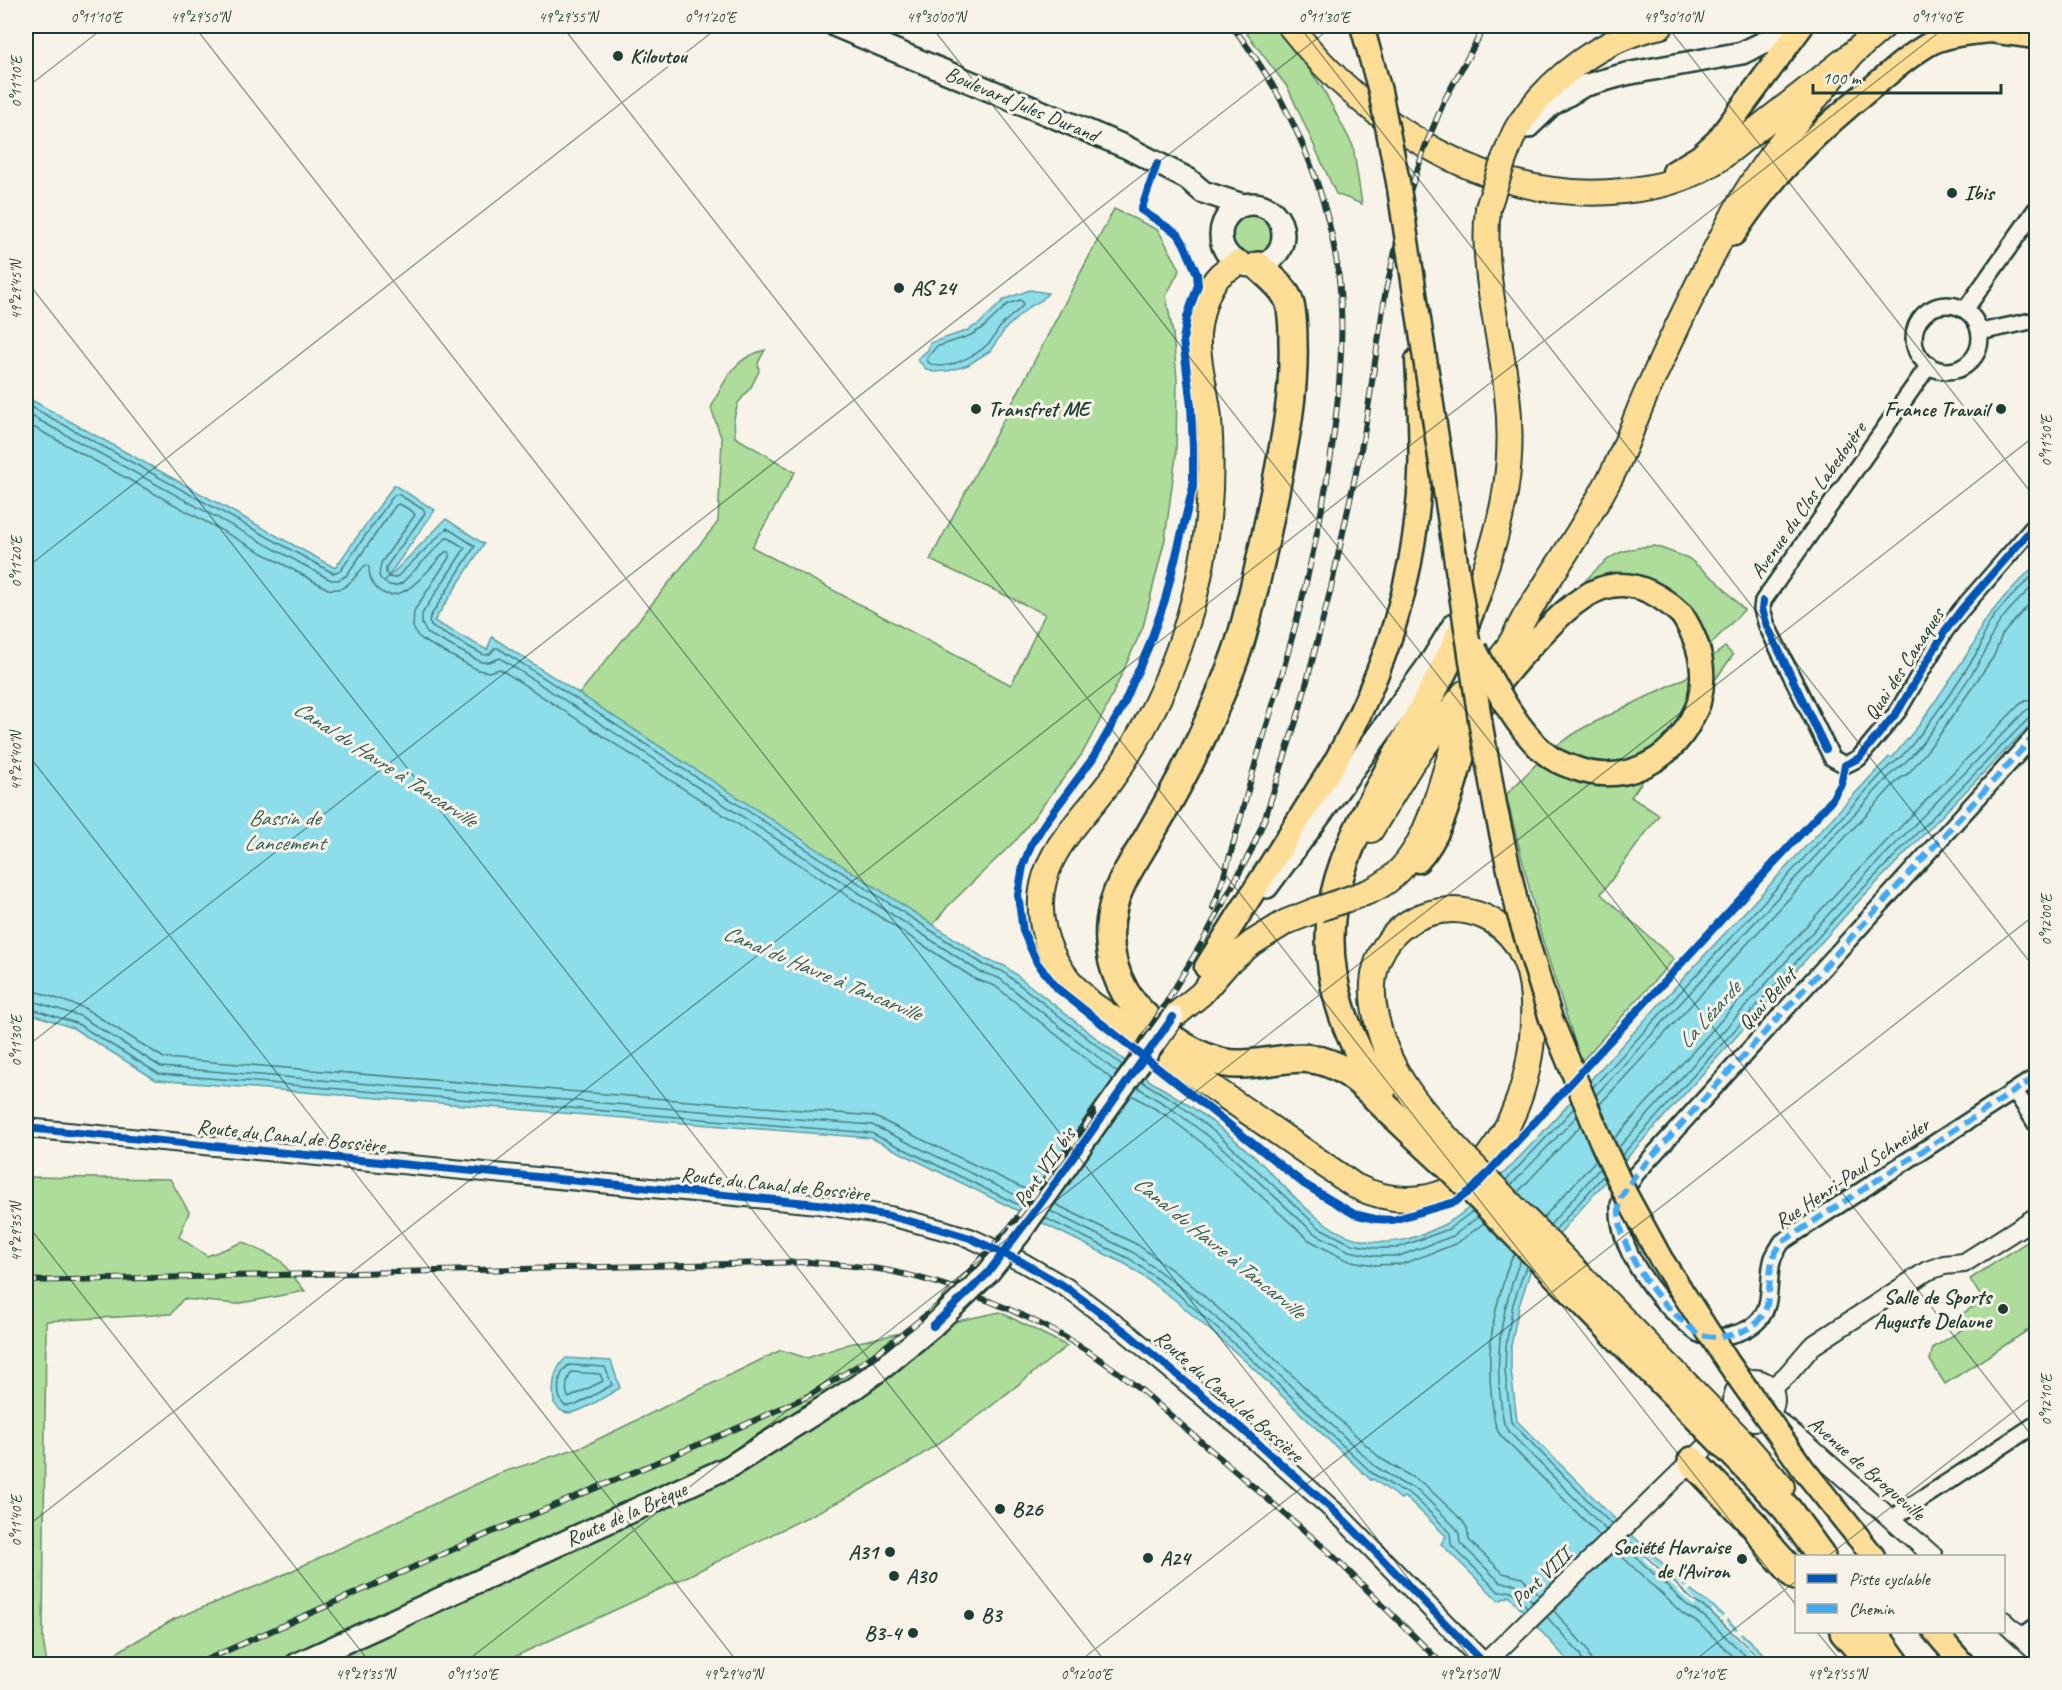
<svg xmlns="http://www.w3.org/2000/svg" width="2062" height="1690" font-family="Caveat,sans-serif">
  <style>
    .green { fill: #aedc9b; stroke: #668c68; stroke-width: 1.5 }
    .water { fill: #8dddea; stroke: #619da1; stroke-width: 1.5 }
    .pier { fill: #f7f3e8 }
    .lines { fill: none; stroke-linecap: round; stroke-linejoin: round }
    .shore { stroke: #4b7d7d; stroke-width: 1.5 }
    .minor-casing { stroke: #1f3d34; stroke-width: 20 }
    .tertiary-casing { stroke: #1f3d34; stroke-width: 22 }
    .secondary-casing { stroke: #1f3d34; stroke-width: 26 }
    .primary-casing { stroke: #1f3d34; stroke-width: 27 }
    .trunk-casing { stroke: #1f3d34; stroke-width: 28 }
    .motorway-casing { stroke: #1f3d34; stroke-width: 32 }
    .minor { stroke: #f7f3e8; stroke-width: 15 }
    .tertiary { stroke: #f7f3e8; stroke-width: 18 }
    .secondary { stroke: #f7f3e8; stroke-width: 21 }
    .primary { stroke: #fedd96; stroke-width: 22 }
    .trunk { stroke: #fedd96; stroke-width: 24 }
    .motorway { stroke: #fedd96; stroke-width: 27 }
    .rail-casing { stroke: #1f3d34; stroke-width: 6 }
    .rail { stroke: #f7f3e8; stroke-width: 4; stroke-dasharray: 11; stroke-linecap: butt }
    .secondary-bridge-casing { stroke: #1f3d34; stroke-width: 26; stroke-linecap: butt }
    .primary-bridge-casing { stroke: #1f3d34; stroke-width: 27; stroke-linecap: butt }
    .trunk-bridge-casing { stroke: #1f3d34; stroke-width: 28; stroke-linecap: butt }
    .motorway-bridge-casing { stroke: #1f3d34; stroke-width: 32; stroke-linecap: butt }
    .secondary-bridge { stroke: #f7f3e8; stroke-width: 21 }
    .primary-bridge { stroke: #fedd96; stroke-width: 22 }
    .trunk-bridge { stroke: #fedd96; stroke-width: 24 }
    .motorway-bridge { stroke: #fedd96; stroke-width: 27 }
    .quiet { stroke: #3fa9f5; stroke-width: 6; stroke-dasharray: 12 6; stroke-linecap: butt }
    .cycleway-casing { stroke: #f7f3e8; stroke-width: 11 }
    .cycleway { stroke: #0057b8; stroke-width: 8 }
    .ticks { fill: none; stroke: #1f3d34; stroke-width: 1.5; stroke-opacity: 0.45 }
    .poi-dot { fill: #1f3d34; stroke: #f7f3e8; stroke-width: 2 }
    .labels { text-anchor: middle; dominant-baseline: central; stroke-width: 6; stroke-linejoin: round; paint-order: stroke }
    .poi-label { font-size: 21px; font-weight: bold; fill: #1f3d34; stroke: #f7f3e8; text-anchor: start }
    .street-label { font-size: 21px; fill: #1f3d34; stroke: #f7f3e8 }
    .water-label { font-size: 22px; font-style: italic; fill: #355d58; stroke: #f7f3e8 }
    .neatline { fill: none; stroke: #1f3d34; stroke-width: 2 }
    .ticks-label { font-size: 15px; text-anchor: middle; fill: #1f3d34 }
  </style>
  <rect width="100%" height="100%" fill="#f7f3e8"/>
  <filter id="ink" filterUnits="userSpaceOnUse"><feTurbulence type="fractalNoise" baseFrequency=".0167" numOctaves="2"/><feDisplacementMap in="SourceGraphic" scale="12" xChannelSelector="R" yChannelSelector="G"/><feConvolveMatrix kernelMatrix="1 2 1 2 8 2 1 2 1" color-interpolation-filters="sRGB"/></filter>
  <g filter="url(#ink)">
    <path class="green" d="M1241 26H1277L1322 87 1353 146 1362 204 1336 194 1288 88Z
      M1114 209 1158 230 1180 269 1166 296 1173 334 1177 379 1176 455 1165 539 1143 627 1105 711 1082 754 1018 838 948 906 933 925 579 694 718 522 722 440 711 408C725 380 733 358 765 350L758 363 759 371 751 387 738 403 734 418 735 437 795 472 752 547 1011 685 1045 614 930 560Z
      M1233 235a19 19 0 1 1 38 0a19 19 0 1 1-38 0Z
      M1655 546 1688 558 1718 582 1744 610 1708 647 1664 588 1624 574 1599 578 1576 590C1605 561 1612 548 1655 546Z
      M1725 647 1733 655 1631 797 1659 815 1601 894 1674 959 1581 1062 1541 935 1506 795 1551 749 1583 728 1685 678Z
      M26 1177 170 1179 189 1212 179 1237 207 1256 243 1242 280 1260 305 1291 236 1304 183 1299 171 1314 46 1321 43 1640 47 1664H26Z
      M2036 1236V1325L1945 1384 1930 1360 1933 1348 1969 1325 1962 1314 1983 1300 1970 1279Z
      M1000 1312 1067 1346 980 1415 912 1461 854 1494 690 1575 499 1664H97L174 1619 272 1580 500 1473 584 1446 781 1350 807 1358 849 1344Z"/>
    <path class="water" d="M1030 290 1048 293 1042 300 1029 307 1006 328 990 351 968 365 948 371 933 372 926 369 917 359 928 350 930 343 966 331 979 324 1005 299Z
      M26 397 335 568 394 485 435 510 384 582 446 519 484 544 434 621 487 650 492 637 987 960 1005 966 1153 1083C1191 1104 1226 1131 1258 1160 1285 1186 1317 1227 1354 1238 1385 1248 1418 1239 1445 1224 1467 1213 1485 1192 1502 1175 1537 1140 1570 1103 1604 1065 1698 961 1794 859 1889 757L1892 758 1920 724 1974 644 1982 624 2005 596 2036 564V719L1855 905 1570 1221 1531 1269 1519 1306 1511 1346V1370L1517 1421 1619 1523 1698 1596 1713 1606 1774 1664H1571L1509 1596 1499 1601 1441 1544 1446 1536 1410 1501 1404 1497 1401 1499 1373 1479 1371 1480 1243 1359 1174 1299 1127 1265 871 1138 156 1080 73 1028 26 1012Z
      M566 1358 611 1361 620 1388C607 1395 583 1412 569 1413 562 1413 558 1408 554 1403 552 1387 553 1369 566 1358Z"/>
    <path class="pier" d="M1647 1555 1671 1577 1676 1573 1678 1574 1673 1580 1678 1584 1683 1579 1685 1581 1681 1586 1685 1589 1689 1585 1692 1588 1688 1592 1698 1602 1694 1606 1643 1559Z
      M1713 1609 1721 1618 1726 1614 1729 1617 1725 1621 1735 1631 1740 1627 1743 1631 1739 1635 1761 1658 1767 1654 1770 1657 1765 1661 1768 1664H1761L1710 1611Z"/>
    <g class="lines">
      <path class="shore" d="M1020 300 1023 302V305C1017 313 1008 317 1002 325 996 331 994 339 988 344 977 355 942 374 928 362L927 358 936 347 969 336 983 328 1008 304Z
        M26 404 333 573 341 570 394 495 398 494 424 510 425 513 386 567V573L389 577 394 578 398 576 447 528 475 546 430 617 429 622 432 627 484 655 490 654 495 648H498L984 965 1002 971 1123 1066
        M26 413 331 580H338L346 576 396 505 400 504 413 512 415 515 381 563 379 576C384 585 393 588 402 583L447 537 465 548 422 614V624L427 633 481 662H489L500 658 980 972 999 978 1118 1073
        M26 423 328 589C350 592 353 576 366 565L369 567C369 577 372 586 381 592 404 605 431 567 445 552H449L450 556 414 611 413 627 417 635 424 641 478 670 488 672 500 669 975 979 995 986 1113 1080
        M26 990 35 991 84 1008 164 1058 873 1116 1033 1193
        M26 999 80 1016 161 1067 872 1125 1028 1201
        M26 1007 76 1023 159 1074 871 1133 1023 1207
        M1141 1081 1176 1102 1220 1136 1318 1227 1351 1244 1375 1248H1397L1449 1229 1473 1211
        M1137 1087 1172 1109 1216 1142 1314 1233 1349 1251 1374 1256H1399L1453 1236 1478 1217
        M1593 1087 1890 765C1908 759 1967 669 1979 649 1983 642 1983 634 1987 627 1999 606 2020 589 2036 572
        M1132 1095 1167 1116 1210 1149 1309 1240 1346 1260 1374 1265 1402 1264 1456 1244 1484 1223
        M1596 1095 1893 772C1913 763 1972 675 1985 652 1989 646 1990 638 1994 631 2004 613 2022 597 2036 583
        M1600 1104 1898 780 1909 773 1938 737 1994 656 2002 635 2036 596
        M1614 1139 1839 890 2019 705 2027 700 2036 698
        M1618 1148 1845 896 2024 712 2030 708 2036 707
        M1622 1155 1851 901 2030 717 2036 715
        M1506 1180 1574 1108
        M1511 1185 1577 1116
        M1518 1192 1581 1125
        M1055 1204 1138 1245 1188 1282 1258 1343 1380 1458 1425 1485 1462 1520 1467 1528 1469 1540 1503 1573 1522 1578 1539 1595
        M1050 1211 1134 1253 1183 1289 1252 1349 1375 1466 1403 1484 1418 1490 1456 1528 1459 1534 1460 1543 1501 1583 1516 1584 1533 1602
        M1045 1218 1130 1259 1178 1294 1247 1355 1372 1473 1401 1491 1407 1492 1414 1497 1450 1532 1451 1545 1499 1592 1512 1591 1527 1607
        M1543 1218 1596 1160
        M1550 1225 1600 1168
        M1555 1230 1603 1176
        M1515 1254C1508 1262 1506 1273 1503 1284 1490 1325 1487 1359 1492 1402 1494 1414 1493 1427 1502 1437L1600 1536
        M1521 1260C1516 1269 1513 1280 1510 1291 1496 1336 1496 1378 1504 1424L1508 1431 1606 1530
        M1526 1266 1513 1304 1506 1346 1505 1371 1511 1422 1612 1525
        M569 1365 605 1367 612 1385 576 1405 565 1406C554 1396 558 1372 569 1365Z
        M572 1372 600 1374 603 1381 569 1398C564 1392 567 1378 572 1372Z
        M1627 1539 1694 1601 1710 1611 1765 1664
        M1622 1544 1689 1607 1705 1617 1754 1664
        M1615 1550 1683 1614 1700 1624 1741 1664
        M1554 1611 1587 1649 1592 1664
        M1547 1617 1580 1654 1583 1664"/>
      <g class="minor-casing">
        <path id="minor" d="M1914 338a33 33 0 1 1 66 0a33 33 0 1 1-66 0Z
          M1965 310 2036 209
          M1980 332 2036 320
          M1929 365 1763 601 1762 609 1767 626 1832 758 1845 765 1859 758 1898 711 1945 631 1961 610 2036 524
          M2036 734 1636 1174C1631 1183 1619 1196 1619 1206 1617 1249 1654 1297 1685 1323 1689 1326 1694 1332 1699 1334 1715 1341 1744 1334 1756 1323 1775 1306 1766 1280 1773 1258 1775 1253 1779 1247 1782 1242L2036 1077
          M2015 1091 2036 1124
          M1891 1519 2036 1424
          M2021 1637 2036 1626"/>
      </g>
      <g class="tertiary-casing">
        <path id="tertiary" d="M26 1128 818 1204 890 1216 947 1231 970 1238 1022 1262 1067 1288 1127 1333 1241 1428 1344 1520 1485 1664
          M1733 1400a21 21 0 1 1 42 0a21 21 0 1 1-42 0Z
          M1772 1388 1787 1375 1812 1346 1927 1271 1944 1265 1964 1263 2036 1217
          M1771 1416 1804 1442 1933 1556
          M2004 1621 2036 1651
          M1484 1664 1739 1415"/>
      </g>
      <g class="secondary-casing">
        <path id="secondary" d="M836 26 1126 147 1188 179 1203 192 1243 205
          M1528 127 1551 105 1583 86 1626 74 1742 53 1767 41 1777 26
          M1221 235a31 31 0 1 1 62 0a31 31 0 1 1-62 0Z
          M1267 887 1321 814 1432 660 1454 624
          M1019 1234 1106 1110
          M297 1664 731 1466 856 1387 885 1366 933 1326"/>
      </g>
      <g class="primary-casing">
        <path id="primary" d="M1980 26 1991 31 2036 37
          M1674 172 1699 157 1717 141 1802 26
          M1734 234C1772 175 1820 129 1875 85 1893 70 1912 53 1933 42 1952 34 1972 33 1991 31
          M1418 861C1445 832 1453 786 1465 749 1468 739 1470 727 1475 718 1487 696 1513 665 1531 646 1578 595 1618 555 1682 615
          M1206 967 1335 762C1385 671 1416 579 1420 475 1422 436 1419 398 1417 360
          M1858 1537 1873 1556
          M1935 1632 1963 1664"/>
      </g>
      <g class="trunk-casing">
        <path id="trunk" d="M1290 26C1368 126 1492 205 1623 191 1661 187 1686 180 1718 160L1852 54 1884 26
          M1504 159C1509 148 1512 135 1519 125 1551 76 1603 38 1661 26
          M1239 263C1232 267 1225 270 1220 275 1206 288 1200 316 1198 334 1196 362 1207 391 1209 419 1214 489 1207 562 1185 630 1169 681 1145 731 1114 776 1097 801 1075 822 1059 847 1023 904 1044 963 1092 1004L1355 1186C1398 1207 1446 1204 1479 1167 1509 1134 1525 1091 1531 1048 1534 1021 1536 988 1526 963 1492 872 1354 905 1375 1012 1387 1074 1420 1108 1461 1153
          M1480 583C1504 520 1515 461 1507 394 1500 330 1481 273 1488 208
          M1371 830 1411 764 1464 693
          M1365 893C1434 869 1438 771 1465 715 1477 689 1495 668 1510 644 1517 633 1522 621 1529 610 1557 567 1585 525 1609 480 1626 450 1635 416 1650 385 1677 326 1706 266 1737 208 1768 152 1812 104 1852 54
          M1173 1017 1201 994 1227 964 1252 943 1286 922 1319 909
          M1744 1443 1782 1487"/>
      </g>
      <g class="motorway-casing">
        <path id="motorway" d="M1258 266C1269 276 1284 287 1289 301 1293 313 1293 330 1293 342 1295 400 1282 455 1271 511 1262 554 1253 599 1240 642 1231 671 1217 702 1205 730 1189 765 1170 800 1150 834 1137 857 1119 881 1113 907 1106 936 1110 966 1125 992 1145 1025 1201 1066 1241 1064 1271 1064 1298 1052 1328 1063 1354 1072 1372 1094 1392 1113 1412 1132 1432 1151 1452 1169
          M1382 1090C1345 1039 1323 973 1332 910 1338 865 1361 822 1382 783 1417 718 1458 653 1480 583
          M1737 1457 1787 1509 1821 1556
          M1692 1461 1755 1526 1773 1551 1796 1576
          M1844 1632 1872 1664
          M1873 1632 1896 1664"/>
      </g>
      <use href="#minor" class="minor"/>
      <use href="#tertiary" class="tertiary"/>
      <use href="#secondary" class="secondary"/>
      <use href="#primary" class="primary"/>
      <use href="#trunk" class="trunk"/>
      <use href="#motorway" class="motorway"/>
      <g class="rail-casing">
        <path id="rail" d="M1213 908C1232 858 1244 800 1260 748 1290 651 1316 555 1331 455 1339 397 1345 337 1339 279 1328 187 1289 98 1232 26
          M26 1281 808 1262C834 1264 860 1266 885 1270 951 1283 1027 1312 1084 1349 1104 1361 1122 1375 1140 1389L1328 1551 1442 1664
          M197 1664 492 1532 740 1427 810 1395 867 1360 901 1335 941 1303 1010 1227 1080 1134 1163 1008 1204 939 1252 849 1265 818 1299 712 1331 588 1364 435 1385 295 1406 203 1425 147 1445 99 1485 26"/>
      </g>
      <use href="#rail" class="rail"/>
      <g class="secondary-bridge-casing">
        <path id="secondary-bridge" d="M1106 1110 1173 1017
          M933 1326 988 1273 1019 1234"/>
      </g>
      <g class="primary-bridge-casing">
        <path id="primary-bridge" d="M1362 26 1380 91 1398 182 1481 726 1496 810 1518 911 1551 1019 1601 1141 1626 1195 1661 1259 1729 1364 1804 1470 1858 1537
          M1475 649C1493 683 1516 729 1546 754 1554 761 1565 765 1574 768 1622 786 1670 763 1692 718 1694 713 1698 707 1699 702 1707 671 1699 641 1682 615"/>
      </g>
      <g class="trunk-bridge-casing">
        <path id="trunk-bridge" d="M1488 208 1504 159
          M1319 909 1365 893
          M1461 1153 1744 1443"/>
      </g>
      <g class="motorway-bridge-casing">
        <path id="motorway-bridge" d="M1452 1169 1737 1457"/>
      </g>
      <use href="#secondary-bridge" class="secondary-bridge"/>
      <use href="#primary-bridge" class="primary-bridge"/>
      <use href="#trunk-bridge" class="trunk-bridge"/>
      <use href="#motorway-bridge" class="motorway-bridge"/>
      <path class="quiet" d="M2036 734 1636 1174C1631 1183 1619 1196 1619 1206 1617 1249 1654 1297 1685 1323 1689 1326 1694 1332 1699 1334 1715 1341 1744 1334 1756 1323 1775 1306 1766 1280 1773 1258 1775 1253 1779 1247 1782 1242L2036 1077"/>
      <g class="cycleway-casing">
        <path id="cycleway" d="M1157 164 1141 210 1178 234 1184 244 1197 274 1198 285 1187 317 1183 340 1191 406 1193 448V487L1165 600 1148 648 1123 706 1093 758 1045 823 1031 845 1023 866 1018 895 1023 931 1037 963 1058 989 1304 1184 1354 1214 1375 1219 1393 1220 1455 1202 1473 1189 1831 801 1841 784 1845 765 1859 758 1898 711 1945 631 1961 610 2036 524
          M1763 601 1762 609 1767 626 1826 749
          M26 1128 818 1204 890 1216 947 1231 970 1238 1022 1262 1067 1288 1127 1333 1241 1428 1344 1520 1485 1664
          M933 1326 988 1273 1043 1200 1173 1017"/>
      </g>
      <use href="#cycleway" class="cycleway"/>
    </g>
  </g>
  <path class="ticks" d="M194 26 1475 1664M562 26 1796 1605M931 26 2036 1441M1299 26 2036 970M1667 26 2036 499M2035 26 2036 28M26 88 106 26M26 280 1107 1664M26 568 720 26M26 752 739 1664M26 1047 1333 26M26 1223 371 1664M26 1527 1947 26M1828 1556 2036 1394M1817 1632 1843 1664M463 1664 2036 435M1076 1664 2036 914M1690 1664 1796 1581"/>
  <g class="poi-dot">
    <circle cx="618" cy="56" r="6"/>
    <circle cx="1952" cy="193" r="6"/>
    <circle cx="899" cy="288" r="6"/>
    <circle cx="976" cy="409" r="6"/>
    <circle cx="2001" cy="409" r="6"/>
    <circle cx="2003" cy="1309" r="6"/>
    <circle cx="1000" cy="1509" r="6"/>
    <circle cx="890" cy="1552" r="6"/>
    <circle cx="1148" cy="1558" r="6"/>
    <circle cx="1742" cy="1559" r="6"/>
    <circle cx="894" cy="1576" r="6"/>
    <circle cx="969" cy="1615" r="6"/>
    <circle cx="913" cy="1633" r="6"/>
  </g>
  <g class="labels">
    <g class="poi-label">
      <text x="630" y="56">Kiloutou</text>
      <text x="1964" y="193">Ibis</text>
      <text x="911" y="288">AS 24</text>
      <text x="988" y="409">Transfret ME</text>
      <text x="1989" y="409" text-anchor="end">France Travail</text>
      <text x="1991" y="1297" text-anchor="end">Salle de Sports<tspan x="1991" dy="24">Auguste Delaune</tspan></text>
      <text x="1012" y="1509">B26</text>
      <text x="1730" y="1547" text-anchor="end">Société Havraise<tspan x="1730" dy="24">de l'Aviron</tspan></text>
      <text x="878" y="1552" text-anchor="end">A31</text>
      <text x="1160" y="1558">A24</text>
      <text x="906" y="1576">A30</text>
      <text x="981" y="1615">B3</text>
      <text x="901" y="1633" text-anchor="end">B3-4</text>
    </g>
    <g class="street-label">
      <text transform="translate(1022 104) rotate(23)">Boulevard Jules Durand</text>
      <text transform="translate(1808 500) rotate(-55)">Avenue du Clos Labedoyère</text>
      <text transform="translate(1904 664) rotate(-57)">Quai des Canaques</text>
      <text transform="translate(1767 999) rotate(-48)">Quai Bellot</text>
      <text transform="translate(291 1136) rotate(6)">Route du Canal de Bossière</text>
      <text transform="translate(1044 1167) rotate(-55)">Pont VII bis</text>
      <text transform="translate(1852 1173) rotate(-34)">Rue Henri-Paul Schneider</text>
      <text transform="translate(775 1184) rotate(6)">Route du Canal de Bossière</text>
      <text transform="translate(1229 1396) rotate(41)">Route du Canal de Bossière</text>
      <text transform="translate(1867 1468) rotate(41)">Avenue de Broqueville</text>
      <text transform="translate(626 1514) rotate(-24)">Route de la Brèque</text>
      <text transform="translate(1541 1577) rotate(-44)">Pont VIII</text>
    </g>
    <g class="water-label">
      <text transform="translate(385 764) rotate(33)">Canal du Havre à Tancarville</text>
      <text x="284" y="818">Bassin de<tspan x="284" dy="25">Lancement</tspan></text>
      <text transform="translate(822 973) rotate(23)">Canal du Havre à Tancarville</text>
      <text transform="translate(1709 1015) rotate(-48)">La Lézarde</text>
      <text transform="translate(1219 1247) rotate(39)">Canal du Havre à Tancarville</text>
    </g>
  </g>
  <rect width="2062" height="1690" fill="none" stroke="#f7f3e8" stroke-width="66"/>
  <rect x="1795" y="1555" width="210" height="78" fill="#f7f3e8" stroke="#a1aaa0" stroke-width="1.5"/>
  <rect x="1807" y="1574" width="30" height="9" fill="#0057b8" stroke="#a1aaa0" stroke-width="1.5"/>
  <text x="1849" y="1585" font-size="18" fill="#1f3d34">Piste cyclable</text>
  <rect x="1807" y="1604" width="30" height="9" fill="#3fa9f5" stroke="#a1aaa0" stroke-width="1.5"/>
  <text x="1849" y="1615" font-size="18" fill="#1f3d34">Chemin</text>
  <path d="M1813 84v9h188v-9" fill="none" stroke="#1f3d34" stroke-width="3"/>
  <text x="1822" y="84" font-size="18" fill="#1f3d34" stroke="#f7f3e8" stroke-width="4.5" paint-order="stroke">100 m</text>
  <rect x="33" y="33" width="1996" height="1624" class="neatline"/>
  <g class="ticks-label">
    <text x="96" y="22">0°11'10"E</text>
    <text x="200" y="22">49°29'50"N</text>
    <text x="568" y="22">49°29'55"N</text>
    <text x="710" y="22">0°11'20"E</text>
    <text x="936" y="22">49°30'00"N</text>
    <text x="1324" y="22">0°11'30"E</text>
    <text x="1673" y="22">49°30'10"N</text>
    <text x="1937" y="22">0°11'40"E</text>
    <text transform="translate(16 82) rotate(-90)" y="5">0°11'10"E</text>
    <text transform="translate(16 290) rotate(-90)" y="5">49°29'45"N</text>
    <text transform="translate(2046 441) rotate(-90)" y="5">0°11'50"E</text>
    <text transform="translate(16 562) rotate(-90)" y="5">0°11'20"E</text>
    <text transform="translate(16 761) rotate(-90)" y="5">49°29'40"N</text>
    <text transform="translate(2046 920) rotate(-90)" y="5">0°12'00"E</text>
    <text transform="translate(16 1041) rotate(-90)" y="5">0°11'30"E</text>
    <text transform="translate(16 1232) rotate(-90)" y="5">49°29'35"N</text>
    <text transform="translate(2046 1400) rotate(-90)" y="5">0°12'10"E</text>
    <text transform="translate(16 1521) rotate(-90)" y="5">0°11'40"E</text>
    <text x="365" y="1679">49°29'35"N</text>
    <text x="472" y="1679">0°11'50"E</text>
    <text x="733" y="1679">49°29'40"N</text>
    <text x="1086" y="1679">0°12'00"E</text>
    <text x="1469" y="1679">49°29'50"N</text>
    <text x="1700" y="1679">0°12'10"E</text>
    <text x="1837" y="1679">49°29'55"N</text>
  </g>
</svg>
